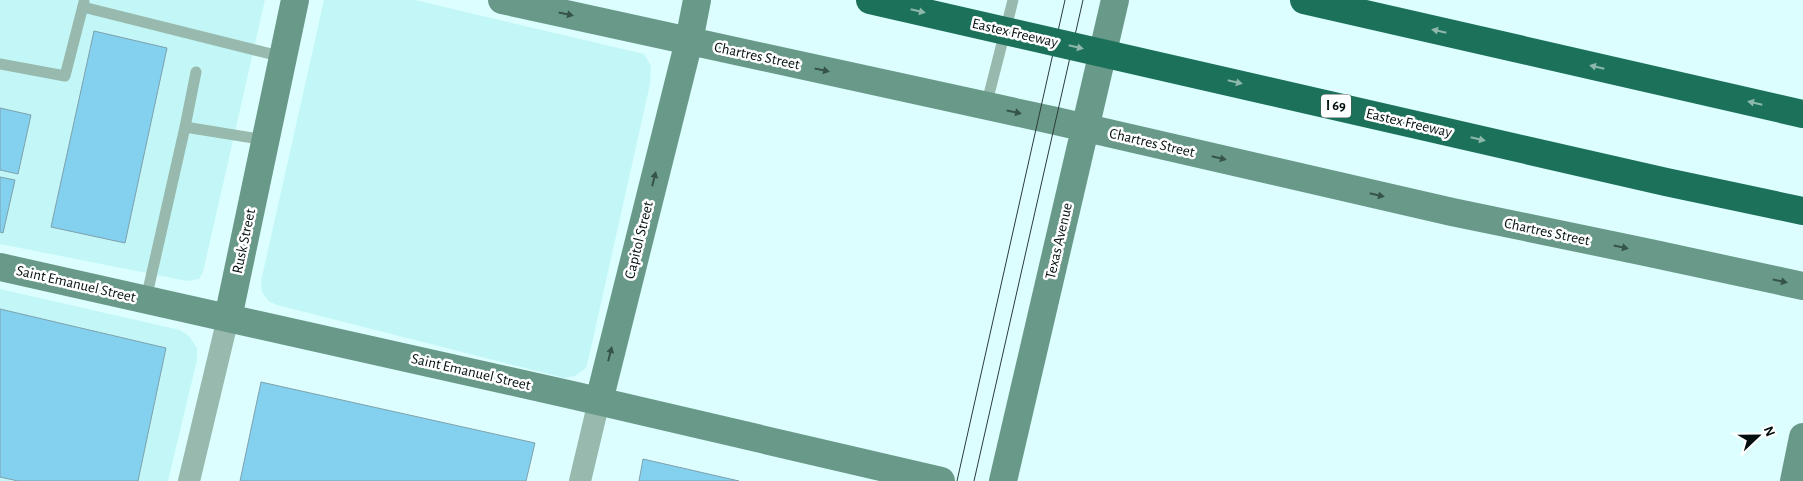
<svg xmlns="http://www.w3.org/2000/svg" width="1803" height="481" font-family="'Alegreya Sans',sans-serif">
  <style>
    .built { fill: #c3f7f7 }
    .building { fill: #83d1ee; stroke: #7ea0ad }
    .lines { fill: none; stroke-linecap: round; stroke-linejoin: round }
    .lane { stroke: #98b9ad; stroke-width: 11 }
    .street { stroke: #98b9ad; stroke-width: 22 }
    .secondary { stroke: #699a89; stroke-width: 28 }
    .highway { stroke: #1c715a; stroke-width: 28 }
    .tram { stroke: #2b3b3c; stroke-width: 1 }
    .highway-bridge { stroke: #1c715a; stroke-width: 28 }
    .oneway { fill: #8eb8ac }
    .oneway2 { fill: #36544c }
    .labels { text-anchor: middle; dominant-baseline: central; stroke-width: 5; stroke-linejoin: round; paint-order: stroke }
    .shield { fill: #fff; stroke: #4e5657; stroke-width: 1 }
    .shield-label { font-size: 14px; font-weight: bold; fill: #020e0f }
    .street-label { font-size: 15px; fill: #020e0f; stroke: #fff }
  </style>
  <rect width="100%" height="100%" fill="#ddfefe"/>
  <path class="built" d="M0 0H265L203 272 199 279 187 281 0 244Z
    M324 0H415L644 54 651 66 650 84 591 348 586 368 575 376 564 378 277 305 268 301 262 292 261 281Z
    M0 289 180 330 189 336 197 348V360L168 481H0Z"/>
  <path class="building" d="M94 31 167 48 125 243 51 227Z
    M0 108 31 115 18 174 0 170Z
    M0 177 15 180 3 233 0 232Z
    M0 309 166 348 138 481H18L0 477Z
    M261 382 535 443 526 481H240Z
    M643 459 739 481H639Z"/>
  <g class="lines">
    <path class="lane" d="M83 7 283 57
      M0 64 65 76 84 2
      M986 106 1013 0
      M185 127 196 72
      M146 299 185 127 265 140"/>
    <path class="street" d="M189 481 228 318
      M580 481 599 401"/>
    <path class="secondary" d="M502 0 1056 121 1452 212 1650 253 1803 286
      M0 267 572 395 941 481
      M228 318 295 0
      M599 401 689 41 697 0
      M1003 481 1115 0
      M1794 481 1803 437"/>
    <path class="highway" d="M1304 0 1803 114"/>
    <path class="tram" d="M957 481 1065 0
      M974 481 1083 0"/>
    <path class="highway-bridge" d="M870 0 1666 182 1803 211"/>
  </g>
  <defs><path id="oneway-solid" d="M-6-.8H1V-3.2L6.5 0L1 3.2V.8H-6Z" transform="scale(1.25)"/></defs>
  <g class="oneway">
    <use href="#oneway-solid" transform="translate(918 11) rotate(13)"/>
    <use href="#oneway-solid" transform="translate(1439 31) rotate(-167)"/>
    <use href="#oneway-solid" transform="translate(1076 47) rotate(13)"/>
    <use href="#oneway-solid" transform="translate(1597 67) rotate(-167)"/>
    <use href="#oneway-solid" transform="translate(1235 82) rotate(13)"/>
    <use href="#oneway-solid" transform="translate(1755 103) rotate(-167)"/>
    <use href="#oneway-solid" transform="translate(1478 139) rotate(13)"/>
  </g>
  <g class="oneway2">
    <use href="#oneway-solid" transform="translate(566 14) rotate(12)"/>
    <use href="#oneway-solid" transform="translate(822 70) rotate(12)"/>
    <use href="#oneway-solid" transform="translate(1014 112) rotate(12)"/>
    <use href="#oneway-solid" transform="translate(1219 158) rotate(13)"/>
    <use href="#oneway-solid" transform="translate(654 179) rotate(-76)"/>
    <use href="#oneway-solid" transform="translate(1377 195) rotate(13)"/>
    <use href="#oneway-solid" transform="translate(1621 247) rotate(12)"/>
    <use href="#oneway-solid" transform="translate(1780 281) rotate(12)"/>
    <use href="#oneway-solid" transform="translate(610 354) rotate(-76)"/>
  </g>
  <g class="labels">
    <rect class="shield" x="1321" y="94.5" width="30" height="23" rx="4"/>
    <g class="shield-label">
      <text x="1336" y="106">I 69</text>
    </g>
    <g class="street-label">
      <text transform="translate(1015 33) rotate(13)">Eastex Freeway</text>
      <text transform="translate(757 56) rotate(12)">Chartres Street</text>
      <text transform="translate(1409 123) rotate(13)">Eastex Freeway</text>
      <text transform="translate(1152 143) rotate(13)">Chartres Street</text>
      <text transform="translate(1547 232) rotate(12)">Chartres Street</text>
      <text transform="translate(639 240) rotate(-76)">Capitol Street</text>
      <text transform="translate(244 241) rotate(-78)">Rusk Street</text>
      <text transform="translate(1059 241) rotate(-77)">Texas Avenue</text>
      <text transform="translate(76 284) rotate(13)">Saint Emanuel Street</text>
      <text transform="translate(471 372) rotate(13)">Saint Emanuel Street</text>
    </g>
  </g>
  <g transform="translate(1758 436) rotate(68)" stroke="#ffffff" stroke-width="4" paint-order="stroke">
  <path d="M0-4L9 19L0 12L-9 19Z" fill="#020e0f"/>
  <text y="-8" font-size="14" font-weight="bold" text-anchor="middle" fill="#020e0f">N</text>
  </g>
</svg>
